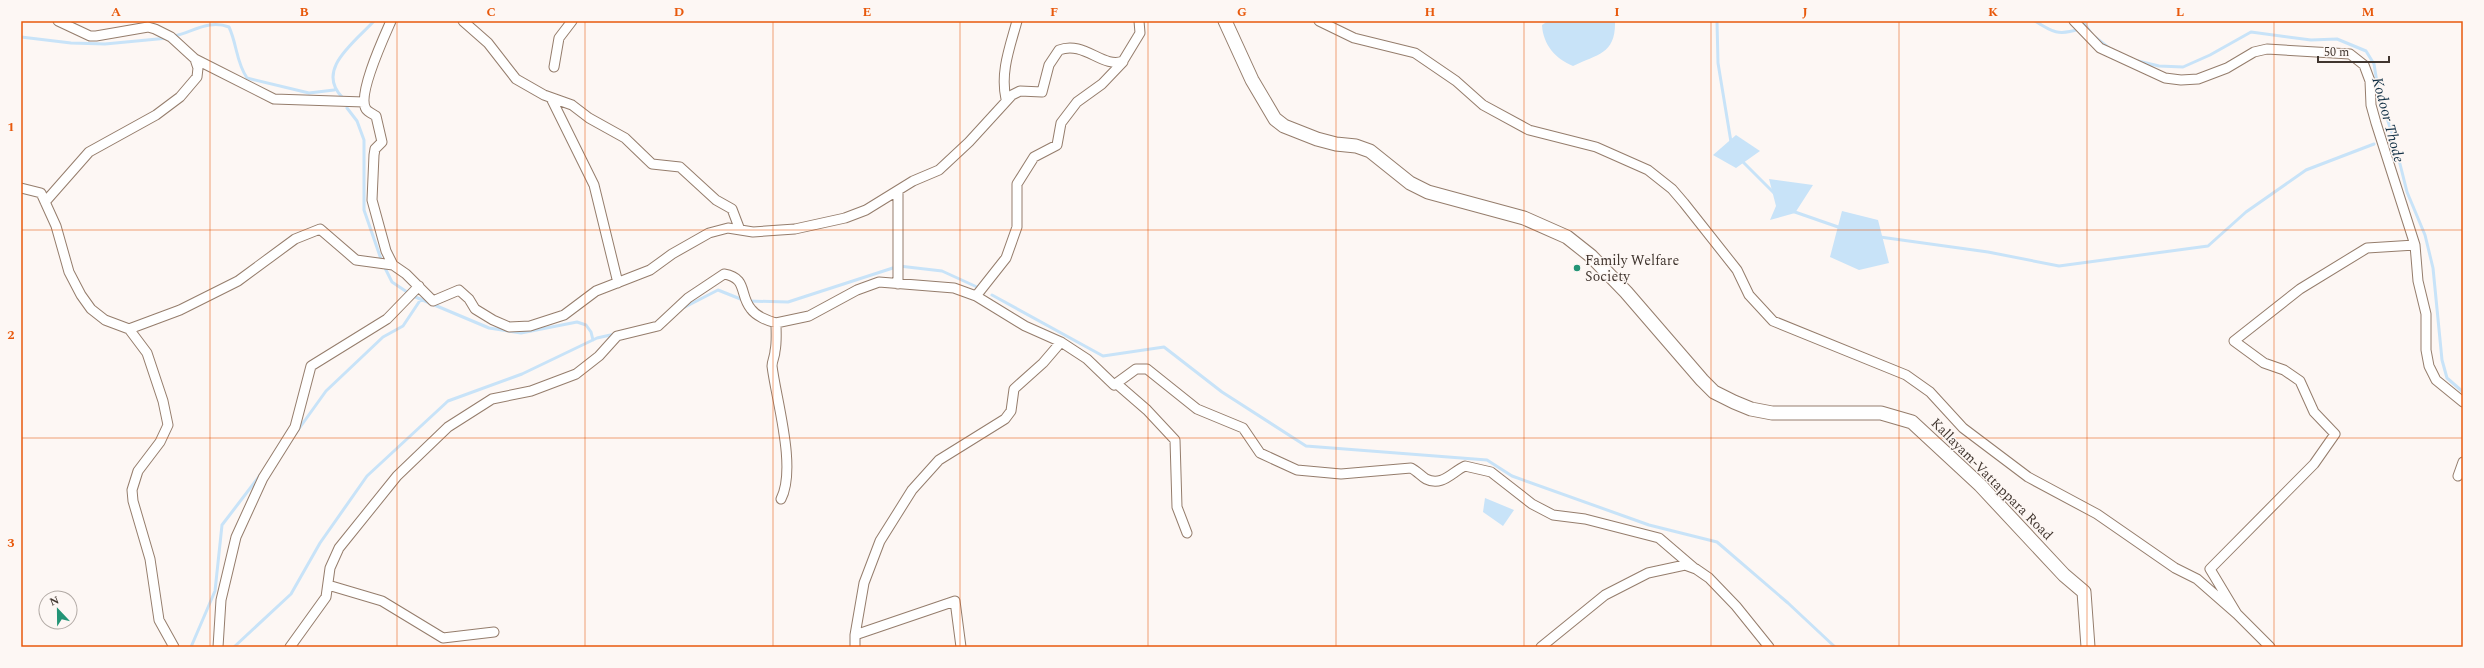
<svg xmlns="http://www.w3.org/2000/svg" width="2484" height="668" font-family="Spectral,serif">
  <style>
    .water { fill: #c8e3f8 }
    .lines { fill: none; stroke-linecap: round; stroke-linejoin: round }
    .stream { stroke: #c8e3f8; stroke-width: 3 }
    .street-casing { stroke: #957d6c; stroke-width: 11 }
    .secondary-casing { stroke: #957d6c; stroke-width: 15 }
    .street { stroke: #fff; stroke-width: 9 }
    .secondary { stroke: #fff; stroke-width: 13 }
    .grid { fill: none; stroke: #e8590c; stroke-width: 1; stroke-opacity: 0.55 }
    .poi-dot { fill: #239476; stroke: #fdf7f4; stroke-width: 1.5 }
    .labels { text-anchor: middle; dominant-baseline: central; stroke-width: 3; stroke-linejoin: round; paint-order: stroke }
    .poi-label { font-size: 14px; fill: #41362f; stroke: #fdf7f4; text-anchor: start }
    .street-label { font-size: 14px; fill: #41362f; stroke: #fdf7f4 }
    .water-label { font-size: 15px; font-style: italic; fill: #113045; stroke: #fdf7f4 }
    .neatline { fill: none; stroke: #e8590c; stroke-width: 1.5 }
    .grid-label { font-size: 13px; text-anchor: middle; font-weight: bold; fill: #e8590c }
  </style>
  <rect width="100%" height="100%" fill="#fdf7f4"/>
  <path class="water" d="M1548 21H1615C1616 54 1598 54 1573 66 1556 59 1543 45 1542 25Z
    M1736 135 1760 151 1736 168 1713 155Z
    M1769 179 1813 185 1795 213 1770 220 1776 206Z
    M1842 211 1878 220 1889 263 1859 270 1830 257Z
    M1485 498 1514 510 1503 526 1483 512Z"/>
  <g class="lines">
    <path class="stream" d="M1717 21 1718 63 1731 142
      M2035 21C2052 32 2059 36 2079 29
      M2083 21 2091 33
      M174 36C193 32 209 19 229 27 237 44 236 62 247 78L309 93 334 90
      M21 37 71 43 105 44 168 38
      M2095 37 2109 48
      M2138 61 2159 66 2183 67 2210 55 2251 32 2311 40 2337 39 2366 51 2374 64 2379 95 2393 136 2407 192 2425 235 2433 268 2442 360 2447 378 2463 392
      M343 98C314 70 355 42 374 21
      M347 108 357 121 364 140V210L382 262 392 282 413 296 489 328 521 333 577 322 586 325 591 332 593 340
      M1741 160 1774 193
      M1792 211 1841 228
      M1880 237 1988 252 2059 266 2208 246 2246 212 2306 170 2374 144
      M992 295 1103 356 1164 347 1222 392 1306 446 1487 460 1512 476 1649 525 1717 542 1788 603 1835 647
      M748 301 788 302 899 266 942 271 977 287
      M683 308 718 290 743 300
      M293 437 326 391 383 337 403 326 421 299
      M191 647 215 591 222 525 261 474
      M234 647 291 594 320 543 367 476 448 401 522 374 597 338 615 334"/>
    <g class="street-casing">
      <path id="street" d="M391 21C384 37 357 95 366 109 368 112 373 114 376 116L382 142 375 149 374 155 372 200 386 251 393 265 406 274 433 301 459 290 469 299 475 309 493 320 509 327 530 326 564 315 596 291 650 270 672 254 709 233 728 228 753 232 795 229 845 218 866 210 913 181 939 170 969 142 1012 95 1020 91 1042 92 1049 65 1059 50C1084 40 1103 69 1123 61L1140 33 1139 21
        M463 21 488 43 516 79 544 95 572 105 589 118 625 138 652 164 680 167 716 200 732 209 740 230
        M1319 21 1354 38 1415 53 1456 81 1483 105 1529 130 1596 147 1648 170 1672 189 1684 203 1737 270 1749 295 1773 321 1906 375 1930 392 1963 428 2028 477 2097 514 2175 568 2197 579 2237 614
        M2074 21 2100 48 2165 78 2181 80 2198 79 2227 68 2254 52 2267 49 2350 54 2364 65 2370 81 2371 105 2376 123 2415 245 2418 281 2426 314V350L2429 366 2436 380 2463 402
        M195 59 274 99 364 102
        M554 67 559 38 572 21
        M551 98 594 185 618 283
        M1006 99C1000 72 1010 47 1017 21
        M21 188 41 193 56 226 69 272 81 295 91 309 105 320 129 329 147 353 163 401 168 425 160 442 138 471 132 490 133 501 150 559 159 620 174 647
        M45 202 89 152 156 115 180 97 197 77 198 68 195 59 171 37 155 29 148 27 96 36H90L58 21
        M898 284V191
        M976 296 1006 258 1017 227V184L1034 157 1057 145 1061 123 1077 102 1102 84 1123 62
        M776 323C776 332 777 342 775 351 775 356 772 361 772 366 776 399 797 468 781 499
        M129 329 180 310 238 281 295 239 320 229 356 260 393 265
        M1117 384 1147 410 1175 440 1177 507 1187 533
        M2458 476 2463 462
        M328 585 382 601 443 638 494 632
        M855 635 864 583 880 541 912 490 939 460 1005 419 1011 411 1014 389 1043 363 1061 342
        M218 647 221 600 236 537 263 478 295 427 311 366 387 319 419 286
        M290 647 326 597 330 568 339 548 397 476 448 427 492 399 531 391 576 374 599 356 617 336 658 326 688 298 724 274C748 278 739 295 751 309 756 316 768 321 776 323L809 316 857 290 879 282 954 288 976 296 1025 326 1061 342 1087 359 1114 385 1136 369H1147L1197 409 1243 428 1260 453 1297 470 1341 474 1411 468C1417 471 1421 476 1426 479 1442 487 1452 472 1465 466L1491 472 1532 504 1553 515 1585 519 1659 538 1694 568
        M855 647V635L955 601 961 647
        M1541 647 1605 595 1648 573 1685 565 1696 569 1709 578 1736 606 1769 647
        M2270 647 2237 614 2210 569 2314 464 2335 434 2314 412 2300 381 2284 370 2264 363 2234 341 2300 289 2367 248 2415 245"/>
    </g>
    <g class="secondary-casing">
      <path id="secondary" d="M1225 21 1252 80 1275 119 1284 126 1317 139 1336 144 1356 146 1370 151 1410 183 1428 192 1524 218 1567 237 1591 256 1626 292 1702 380 1714 392 1734 402 1751 409 1772 413H1881L1912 422 1980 485 2064 575 2084 592 2088 647"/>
    </g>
    <use href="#street" class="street"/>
    <use href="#secondary" class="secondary"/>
  </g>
  <path class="grid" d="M210 21V647M397 21V647M585 21V647M773 21V647M960 21V647M1148 21V647M1336 21V647M1524 21V647M1711 21V647M1899 21V647M2087 21V647M2274 21V647M21 230H2463M21 438H2463"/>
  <circle class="poi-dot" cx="1577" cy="268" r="4"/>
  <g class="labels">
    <g class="poi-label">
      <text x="1585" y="260">Family Welfare<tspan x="1585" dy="16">Society</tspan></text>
    </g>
    <g class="street-label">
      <text transform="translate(1992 479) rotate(45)">Kallayam-Vattappara Road</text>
    </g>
    <g class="water-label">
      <text transform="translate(2388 120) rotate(75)">Kodoor Thode</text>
    </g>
  </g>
  <rect width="2484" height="668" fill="none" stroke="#fdf7f4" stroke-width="44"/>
  <g transform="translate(58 610) rotate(338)"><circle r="19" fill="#fdf7f4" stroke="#b2aaa5"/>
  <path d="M0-3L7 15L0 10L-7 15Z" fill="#239476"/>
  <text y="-6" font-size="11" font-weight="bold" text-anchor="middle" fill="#41362f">N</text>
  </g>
  <path d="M2318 56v6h71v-6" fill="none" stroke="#41362f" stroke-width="2"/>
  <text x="2324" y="56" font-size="12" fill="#41362f" stroke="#fdf7f4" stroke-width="3" paint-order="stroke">50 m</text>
  <rect x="22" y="22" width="2440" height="624" class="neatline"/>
  <g class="grid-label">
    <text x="116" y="16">A</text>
    <text x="304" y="16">B</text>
    <text x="491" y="16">C</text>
    <text x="679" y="16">D</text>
    <text x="867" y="16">E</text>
    <text x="1054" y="16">F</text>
    <text x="1242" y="16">G</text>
    <text x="1430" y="16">H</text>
    <text x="1617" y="16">I</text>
    <text x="1805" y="16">J</text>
    <text x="1993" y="16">K</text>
    <text x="2180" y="16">L</text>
    <text x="2368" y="16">M</text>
    <text x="11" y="131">1</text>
    <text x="11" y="339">2</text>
    <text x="11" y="547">3</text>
  </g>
</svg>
